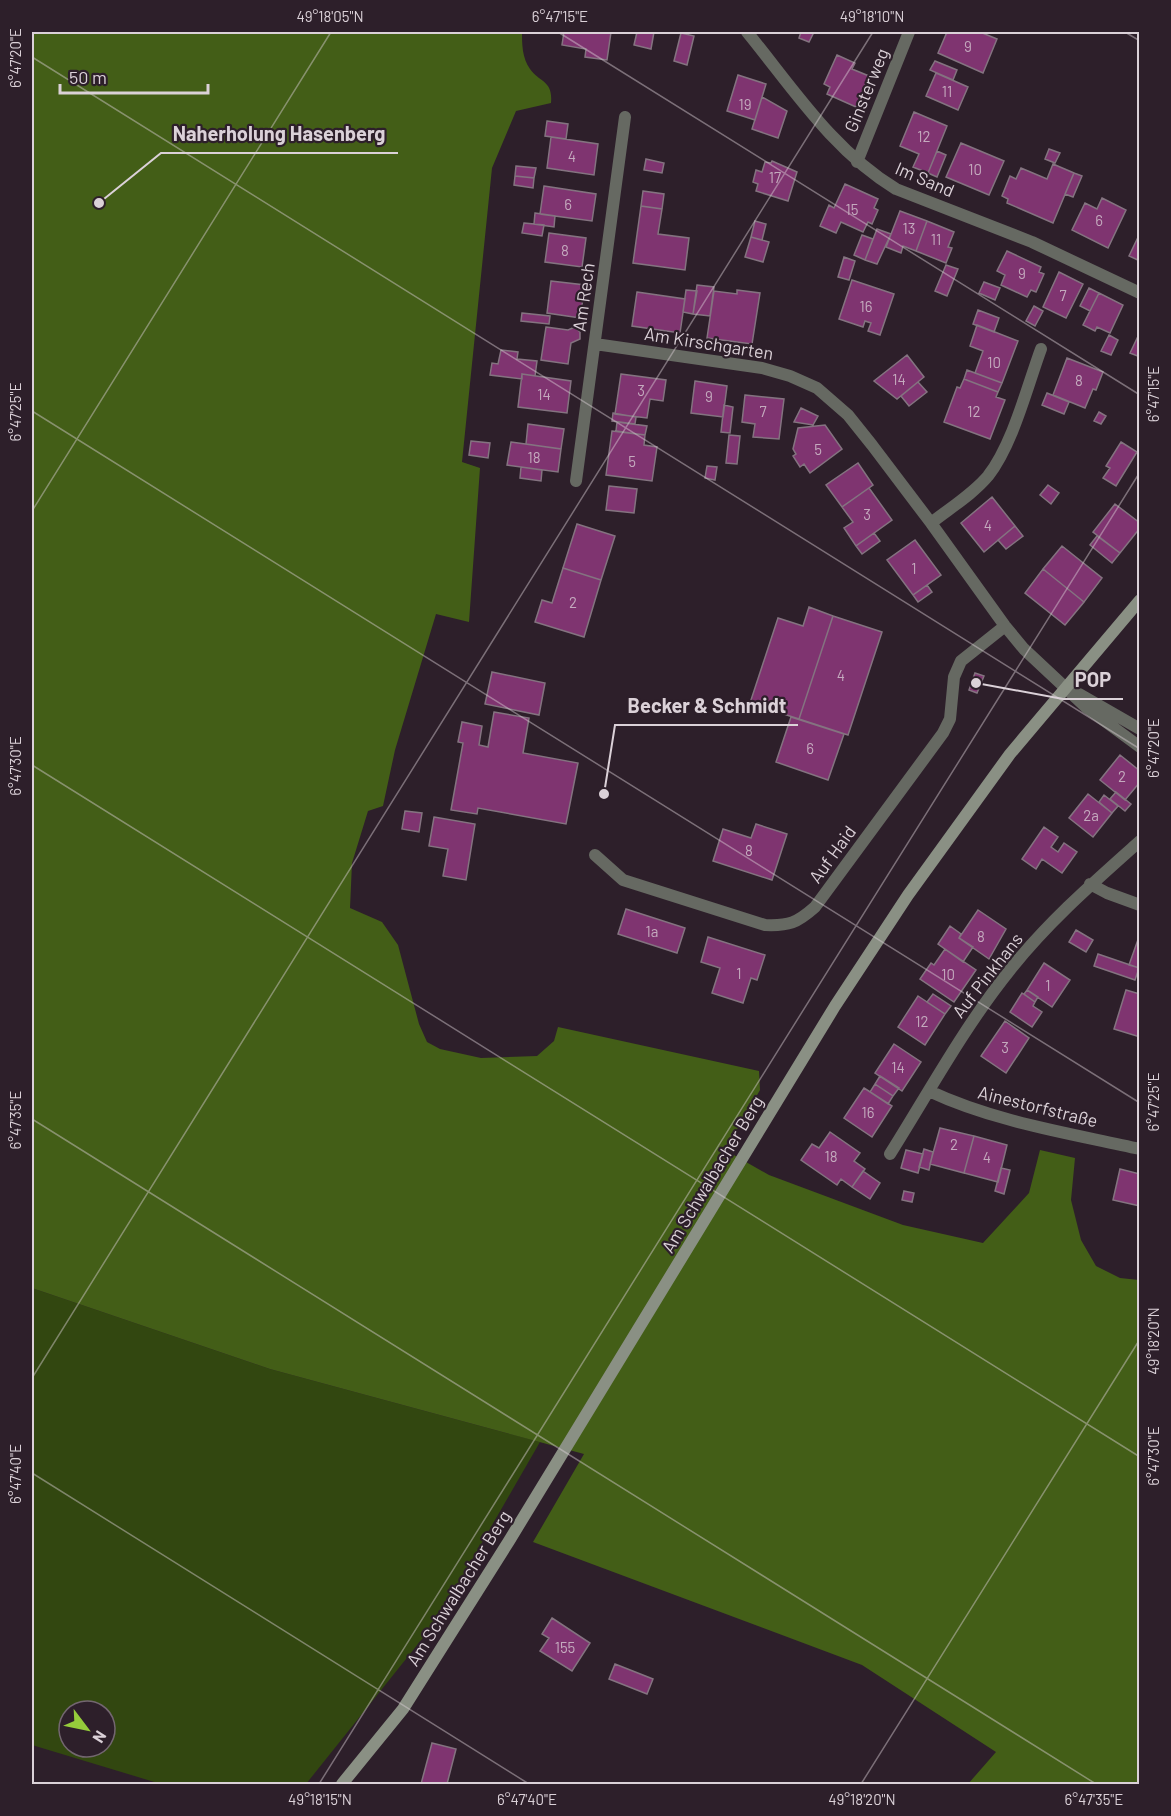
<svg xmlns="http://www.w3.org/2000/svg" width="1171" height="1816" font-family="Barlow,sans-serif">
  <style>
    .green { fill: #324710; fill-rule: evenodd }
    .forest { fill: #435e17 }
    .building { fill: #7f3470; stroke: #847380; stroke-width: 1.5 }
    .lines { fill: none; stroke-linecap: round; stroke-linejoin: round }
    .minor { stroke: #666962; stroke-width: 12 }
    .secondary { stroke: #8a9084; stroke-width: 12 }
    .ticks { fill: none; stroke: #dbd1d8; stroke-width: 1.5; stroke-opacity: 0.45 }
    .labels { text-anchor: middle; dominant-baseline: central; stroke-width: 4.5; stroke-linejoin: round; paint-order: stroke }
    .number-label { font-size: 15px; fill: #c4aabe }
    .street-label { font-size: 18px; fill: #dbd1d8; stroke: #2d1f2a }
    .leader { fill: none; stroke: #dbd1d8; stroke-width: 2 }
    .callout-dot { fill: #dbd1d8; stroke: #2d1f2a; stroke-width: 2 }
    .callout-label { font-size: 20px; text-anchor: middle; font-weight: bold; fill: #dbd1d8; stroke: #2d1f2a; stroke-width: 4.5; stroke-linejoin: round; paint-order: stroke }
    .neatline { fill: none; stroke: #dbd1d8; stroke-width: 2 }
    .ticks-label { font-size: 15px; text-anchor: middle; fill: #dbd1d8 }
  </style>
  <rect width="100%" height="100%" fill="#2d1f2a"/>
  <path class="green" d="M32 1288 270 1369 540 1442 438 1619 306 1784H161L32 1745ZM69 1711H105V1747H69Z"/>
  <path class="forest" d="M32 32H522C522 44 522 58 530 69 540 83 553 80 551 103L516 111 492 168 462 462 480 468 469 622 436 614 395 750 383 806 368 811 352 863 350 908 382 922 398 945 419 1024 427 1042 440 1049 481 1058 537 1056 554 1041 558 1027 759 1071 760 1090 725 1150 769 1175 903 1225 983 1243 1029 1193 1040 1150 1075 1158 1071 1200 1081 1240 1096 1266 1120 1278 1139 1280V1784H968L996 1752 862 1665 533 1542 584 1454 270 1369 32 1288Z"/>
  <path class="building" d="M564 32 577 33V32H611L607 60 585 57 586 49 562 45Z
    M637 32H654L651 49 634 45Z
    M801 32H814L809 42 799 38Z
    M947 32H980L997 39 983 73 938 53Z
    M681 33 694 36 687 65 674 61Z
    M837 55 855 63 852 69 869 76 856 107 827 94 830 87 824 84Z
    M935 61 957 70 953 80 930 70Z
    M936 73 968 87 958 110 926 96Z
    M738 75 766 84 755 120 727 111Z
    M762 97 787 111 778 138 752 129Z
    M914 112 947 126 928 173 913 167 919 154 900 146Z
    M547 121 568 124 566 139 545 136Z
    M551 137 598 144 594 175 547 168Z
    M961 143 1004 161 989 195 946 177Z
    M1049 149 1060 153 1055 163 1045 159Z
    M937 151 946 155 937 177 928 173Z
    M646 159 664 163 662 173 644 170Z
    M772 161 797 172 788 201 756 191 758 184 753 182 756 170 762 172 765 162 771 163Z
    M1053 164 1074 173 1053 223 1007 203 1008 199 1002 196 1010 176 1016 179 1021 168 1047 179Z
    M516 166 536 168 534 178 515 176Z
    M1074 173 1082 176 1073 197 1065 194Z
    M515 176 534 178 533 188 514 185Z
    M845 184 878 199 874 208 878 210 872 224 868 222 863 232 841 222 836 233 820 226 829 205 834 208Z
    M544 186 596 194 592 221 540 214Z
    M643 191 664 194 662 209 641 206Z
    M1102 198 1126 210 1108 248 1072 230 1085 203 1097 209Z
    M641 206 662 209 658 234 689 238 685 270 633 263Z
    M900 211 927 221 916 251 903 246 901 253 886 247Z
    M535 213 555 216 554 227 534 224Z
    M755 221 766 224 762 240 751 237Z
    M927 221 954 232 948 247 952 248 946 263 916 251Z
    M524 223 544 225 542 236 522 233Z
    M877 229 891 234 877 264 865 260Z
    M549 233 586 238 582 267 545 262Z
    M1140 233V261L1129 256Z
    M862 235 873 239 865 260 854 255Z
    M751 237 769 242 763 262 745 257Z
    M1007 251 1041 267 1039 272 1044 274 1036 292 1031 290 1027 297 1001 285 1005 275 997 271Z
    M844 257 855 261 849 280 838 277Z
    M946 265 958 269 947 296 935 291Z
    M1059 272 1083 284 1066 318 1043 307Z
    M852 280 894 294 880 335 868 331 871 323 865 321 863 327 839 319Z
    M551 281 585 285 580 318 547 313Z
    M984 282 1000 288 995 300 979 293Z
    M697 285 714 287 710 316 693 314Z
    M1089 288 1099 293 1090 311 1080 306Z
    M686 290 697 291 693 314 683 312Z
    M737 290 760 293 752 344 707 338 714 291 737 294Z
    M637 292 685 299 680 333 632 326Z
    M1099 293 1123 305 1110 333 1097 327 1095 331 1083 325Z
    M1034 306 1043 311 1035 326 1026 321Z
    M978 310 999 318 994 332 973 324Z
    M522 313 550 316 549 324 521 321Z
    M977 325 1018 341 1002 383 975 373 983 351 970 346Z
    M546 327 568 330 575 327 580 332V339L571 343 568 364 541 360Z
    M1140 332V357L1130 353Z
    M1109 335 1118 340 1111 355 1101 351Z
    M501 350 518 352 517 359 537 361 535 376 522 374V379L490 375 492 363 498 364Z
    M907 355 924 377 897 399 874 381Z
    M1067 358 1103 372 1096 390 1093 389 1085 408 1053 395Z
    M967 370 1002 383 998 392 964 379Z
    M522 374 571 381 567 413 518 407Z
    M621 374 666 380 663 401 650 399 647 418 615 414Z
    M964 379 998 392 996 397 1005 400 990 439 944 422 957 387 960 388Z
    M695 381 727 386 723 417 691 413Z
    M918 382 927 392 909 406 901 396Z
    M1047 393 1069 402 1064 414 1042 405Z
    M745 395 784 399 779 439 753 437 755 424 742 422Z
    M724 405 733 407 730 433 721 432Z
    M801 408 818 416 813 425 794 422Z
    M1099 412 1106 416 1101 424 1094 421Z
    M613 413 636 417 635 424 612 421Z
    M617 422 647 426 645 435 616 431Z
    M528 424 564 429 561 449 526 444Z
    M825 425 842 449 810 473 804 464 800 467 793 456 796 454 793 449 798 428Z
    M612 431 645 435 644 445 657 447 652 481 606 475Z
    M729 435 740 436 737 464 726 463Z
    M471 441 490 443 488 458 469 455Z
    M511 442 561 449 558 472 507 465Z
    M1121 442 1137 452 1116 486 1103 478 1110 468 1106 466Z
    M858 463 873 485 842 507 826 485Z
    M707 466 717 467 715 480 705 478Z
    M521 467 542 470 541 481 520 478Z
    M1048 485 1059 493 1051 504 1040 495Z
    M609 486 637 489 634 513 606 510Z
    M869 488 892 520 856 546 844 528 853 522 842 507Z
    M992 497 1015 526 984 552 961 523Z
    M1115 504 1140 523V528L1120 553 1093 532Z
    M577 524 615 536 601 580 563 568Z
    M1015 526 1023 536 1006 549 998 540Z
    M874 533 880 541 862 554 856 546Z
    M1097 536 1120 553 1112 563 1090 545Z
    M915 540 941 575 913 595 887 560Z
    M1062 546 1102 578 1084 602 1043 569Z
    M563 568 601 580 584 637 535 622 542 600 552 603Z
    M1043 569 1084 602 1065 625 1025 593Z
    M927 585 932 592 918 602 913 595Z
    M809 607 833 616 799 719 750 703 778 618 803 626Z
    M833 616 882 632 848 735 799 719Z
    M492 672 545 683 539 715 485 704Z
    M975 673 984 676 977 693 969 690Z
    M494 712 529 718 523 753 578 763 566 824 478 808 477 814 451 810 463 743 458 742 462 722 482 726 479 745 488 747Z
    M791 717 844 734 828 780 776 762Z
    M1120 755 1140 771V782L1125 800 1100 780Z
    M1116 792 1131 804 1125 811 1110 799Z
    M1088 794 1112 813 1093 837 1069 818Z
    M1104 795 1118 806 1112 813 1099 802Z
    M405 811 422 813 419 832 402 829Z
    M434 817 475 824 466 880 443 876 448 849 429 846Z
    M756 824 787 834 772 880 713 861 723 829 751 838Z
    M1044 827 1058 837 1051 847 1058 852 1064 843 1077 852 1062 873 1042 859 1036 869 1022 859Z
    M626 909 685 928 677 953 618 934Z
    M978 910 1006 929 989 959 959 938Z
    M950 926 961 934 959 938 973 947 963 962 938 944Z
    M1076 930 1093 940 1086 952 1069 942Z
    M1140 934V968L1129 965Z
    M708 937 765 955 757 980 751 978 743 1003 712 993 720 968 701 962Z
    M945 949 976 970 954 1002 920 979 931 963 934 965Z
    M1098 954 1139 968 1135 980 1094 966Z
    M1044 963 1070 980 1052 1007 1027 990Z
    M1027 990 1038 997 1035 1002 1024 994Z
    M1126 990 1140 994V1037L1114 1029Z
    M1022 993 1035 1002 1033 1006 1042 1012 1032 1027 1010 1012Z
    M933 994 951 1006 945 1014 927 1002Z
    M918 996 945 1014 925 1045 898 1027Z
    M1005 1021 1029 1038 1006 1073 981 1056Z
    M894 1044 921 1062 902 1091 875 1073Z
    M880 1076 899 1088 893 1096 875 1084Z
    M875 1084 893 1096 888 1104 870 1092Z
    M864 1088 892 1106 872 1137 844 1118Z
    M940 1128 974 1136 964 1173 930 1164Z
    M830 1132 860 1153 854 1161 865 1169 852 1187 841 1179 837 1185 801 1160 812 1144 819 1148Z
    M974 1136 1007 1145 998 1182 964 1173Z
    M924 1149 933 1152 929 1170 919 1167Z
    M906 1150 923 1154 918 1173 901 1168Z
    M1001 1168 1010 1170 1004 1194 995 1191Z
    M1120 1169 1140 1174V1206L1113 1200Z
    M863 1171 880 1183 870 1199 852 1187Z
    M904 1191 914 1193 912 1202 902 1200Z
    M552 1618 590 1643 572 1671 540 1651 549 1638 542 1634Z
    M615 1664 653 1679 647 1694 609 1679Z
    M432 1743 456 1749 447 1784H421Z"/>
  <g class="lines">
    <path class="minor" d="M747 32C792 87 833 151 896 189L1032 242 1140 293
      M857 162 909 32
      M595 344 762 368 790 376 817 388 848 415 872 445 931 523 1005 626 1024 649 1087 708 1140 747
      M576 481 625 117
      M931 523C950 508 973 494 988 476 1013 444 1027 387 1041 349
      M1079 694 1140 729
      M595 855 623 880 765 925C789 926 797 923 815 907L943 733 950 719 954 677 961 661 1005 626
      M1090 884 1107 893 1140 905
      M929 1091C995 1122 1069 1133 1140 1149
      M890 1154C929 1092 964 1027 1010 970 1048 922 1094 882 1140 841"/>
    <path class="secondary" d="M342 1784 403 1709 509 1541 835 1006 908 895 1010 754 1140 600"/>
  </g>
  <path class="ticks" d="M558 32 1140 395M1125 32 1140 41M32 57 1140 749M32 411 1140 1103M32 511 331 32M32 765 1140 1457M32 1119 1096 1784M32 1378 873 32M32 1473 529 1784M319 1784 1140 472M861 1784 1140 1339"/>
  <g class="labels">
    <g class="number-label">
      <text x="968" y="46">9</text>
      <text x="947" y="91">11</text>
      <text x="745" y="104">19</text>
      <text x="924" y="136">12</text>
      <text x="572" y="156">4</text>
      <text x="975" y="169">10</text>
      <text x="775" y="177">17</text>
      <text x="568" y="204">6</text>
      <text x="852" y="209">15</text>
      <text x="1099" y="220">6</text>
      <text x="909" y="228">13</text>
      <text x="936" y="239">11</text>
      <text x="565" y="250">8</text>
      <text x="1022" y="273">9</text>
      <text x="1063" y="295">7</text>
      <text x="866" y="306">16</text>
      <text x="994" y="362">10</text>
      <text x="899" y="379">14</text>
      <text x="1079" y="380">8</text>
      <text x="641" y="390">3</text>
      <text x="544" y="394">14</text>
      <text x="709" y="396">9</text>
      <text x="763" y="411">7</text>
      <text x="974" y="411">12</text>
      <text x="818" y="449">5</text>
      <text x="534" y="457">18</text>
      <text x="632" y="461">5</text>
      <text x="867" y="514">3</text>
      <text x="988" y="525">4</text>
      <text x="914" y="568">1</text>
      <text x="573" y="602">2</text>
      <text x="841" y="675">4</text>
      <text x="810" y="748">6</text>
      <text x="1122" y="776">2</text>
      <text x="1091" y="815">2a</text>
      <text x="749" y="850">8</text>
      <text x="652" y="931">1a</text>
      <text x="981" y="936">8</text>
      <text x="739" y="973">1</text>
      <text x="948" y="974">10</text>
      <text x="1048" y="985">1</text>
      <text x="922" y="1021">12</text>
      <text x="1005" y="1047">3</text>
      <text x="898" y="1067">14</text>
      <text x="868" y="1112">16</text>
      <text x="954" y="1144">2</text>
      <text x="831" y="1156">18</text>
      <text x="987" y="1157">4</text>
      <text x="565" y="1647">155</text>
    </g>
    <g class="street-label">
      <text transform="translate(866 90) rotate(-68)">Ginsterweg</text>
      <text transform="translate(925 179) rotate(23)">Im Sand</text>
      <text transform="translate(583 297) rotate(-82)">Am Rech</text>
      <text transform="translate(709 343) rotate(9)">Am Kirschgarten</text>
      <text transform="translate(832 854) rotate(-54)">Auf Haid</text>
      <text transform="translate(987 975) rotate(-52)">Auf Pinkhans</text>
      <text transform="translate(1038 1106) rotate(14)">Ainestorfstraße</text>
      <text transform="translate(712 1174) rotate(-59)">Am Schwalbacher Berg</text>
      <text transform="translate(458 1588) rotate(-58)">Am Schwalbacher Berg</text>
    </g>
  </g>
  <path class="leader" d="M99 203L161 153H398M976 683L1063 699H1123M604 794L615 725H798"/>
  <g class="callout-dot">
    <circle cx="99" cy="203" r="6"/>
    <circle cx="976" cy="683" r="6"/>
    <circle cx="604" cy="794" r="6"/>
  </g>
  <g class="callout-label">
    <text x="279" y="141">Naherholung Hasenberg</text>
    <text x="1093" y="687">POP</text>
    <text x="707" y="713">Becker &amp; Schmidt</text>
  </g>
  <rect width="1171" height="1816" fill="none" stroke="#2d1f2a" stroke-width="66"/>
  <g transform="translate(87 1729) rotate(122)"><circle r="28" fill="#2d1f2a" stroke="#736670" stroke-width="1.5"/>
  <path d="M0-4.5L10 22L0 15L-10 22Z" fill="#95cc3b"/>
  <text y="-9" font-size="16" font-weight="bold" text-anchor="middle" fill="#dbd1d8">N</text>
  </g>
  <path d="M60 84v9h148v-9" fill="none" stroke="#dbd1d8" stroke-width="3"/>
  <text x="69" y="84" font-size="18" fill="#dbd1d8" stroke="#2d1f2a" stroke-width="4.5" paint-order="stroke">50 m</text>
  <rect x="33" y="33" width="1105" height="1750" class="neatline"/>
  <g class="ticks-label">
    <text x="330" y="22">49°18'05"N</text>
    <text x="560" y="22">6°47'15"E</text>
    <text x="872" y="22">49°18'10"N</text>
    <text transform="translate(16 58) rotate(-90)" y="5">6°47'20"E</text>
    <text transform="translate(1154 394) rotate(-90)" y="5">6°47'15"E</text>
    <text transform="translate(16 412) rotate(-90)" y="5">6°47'25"E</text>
    <text transform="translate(1154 748) rotate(-90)" y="5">6°47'20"E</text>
    <text transform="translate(16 766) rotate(-90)" y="5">6°47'30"E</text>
    <text transform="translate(1154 1102) rotate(-90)" y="5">6°47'25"E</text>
    <text transform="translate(16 1120) rotate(-90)" y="5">6°47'35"E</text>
    <text transform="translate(1154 1341) rotate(-90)" y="5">49°18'20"N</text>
    <text transform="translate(1154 1456) rotate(-90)" y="5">6°47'30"E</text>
    <text transform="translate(16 1474) rotate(-90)" y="5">6°47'40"E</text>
    <text x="320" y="1805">49°18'15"N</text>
    <text x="527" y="1805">6°47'40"E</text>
    <text x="862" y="1805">49°18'20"N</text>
    <text x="1094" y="1805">6°47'35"E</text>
  </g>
</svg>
